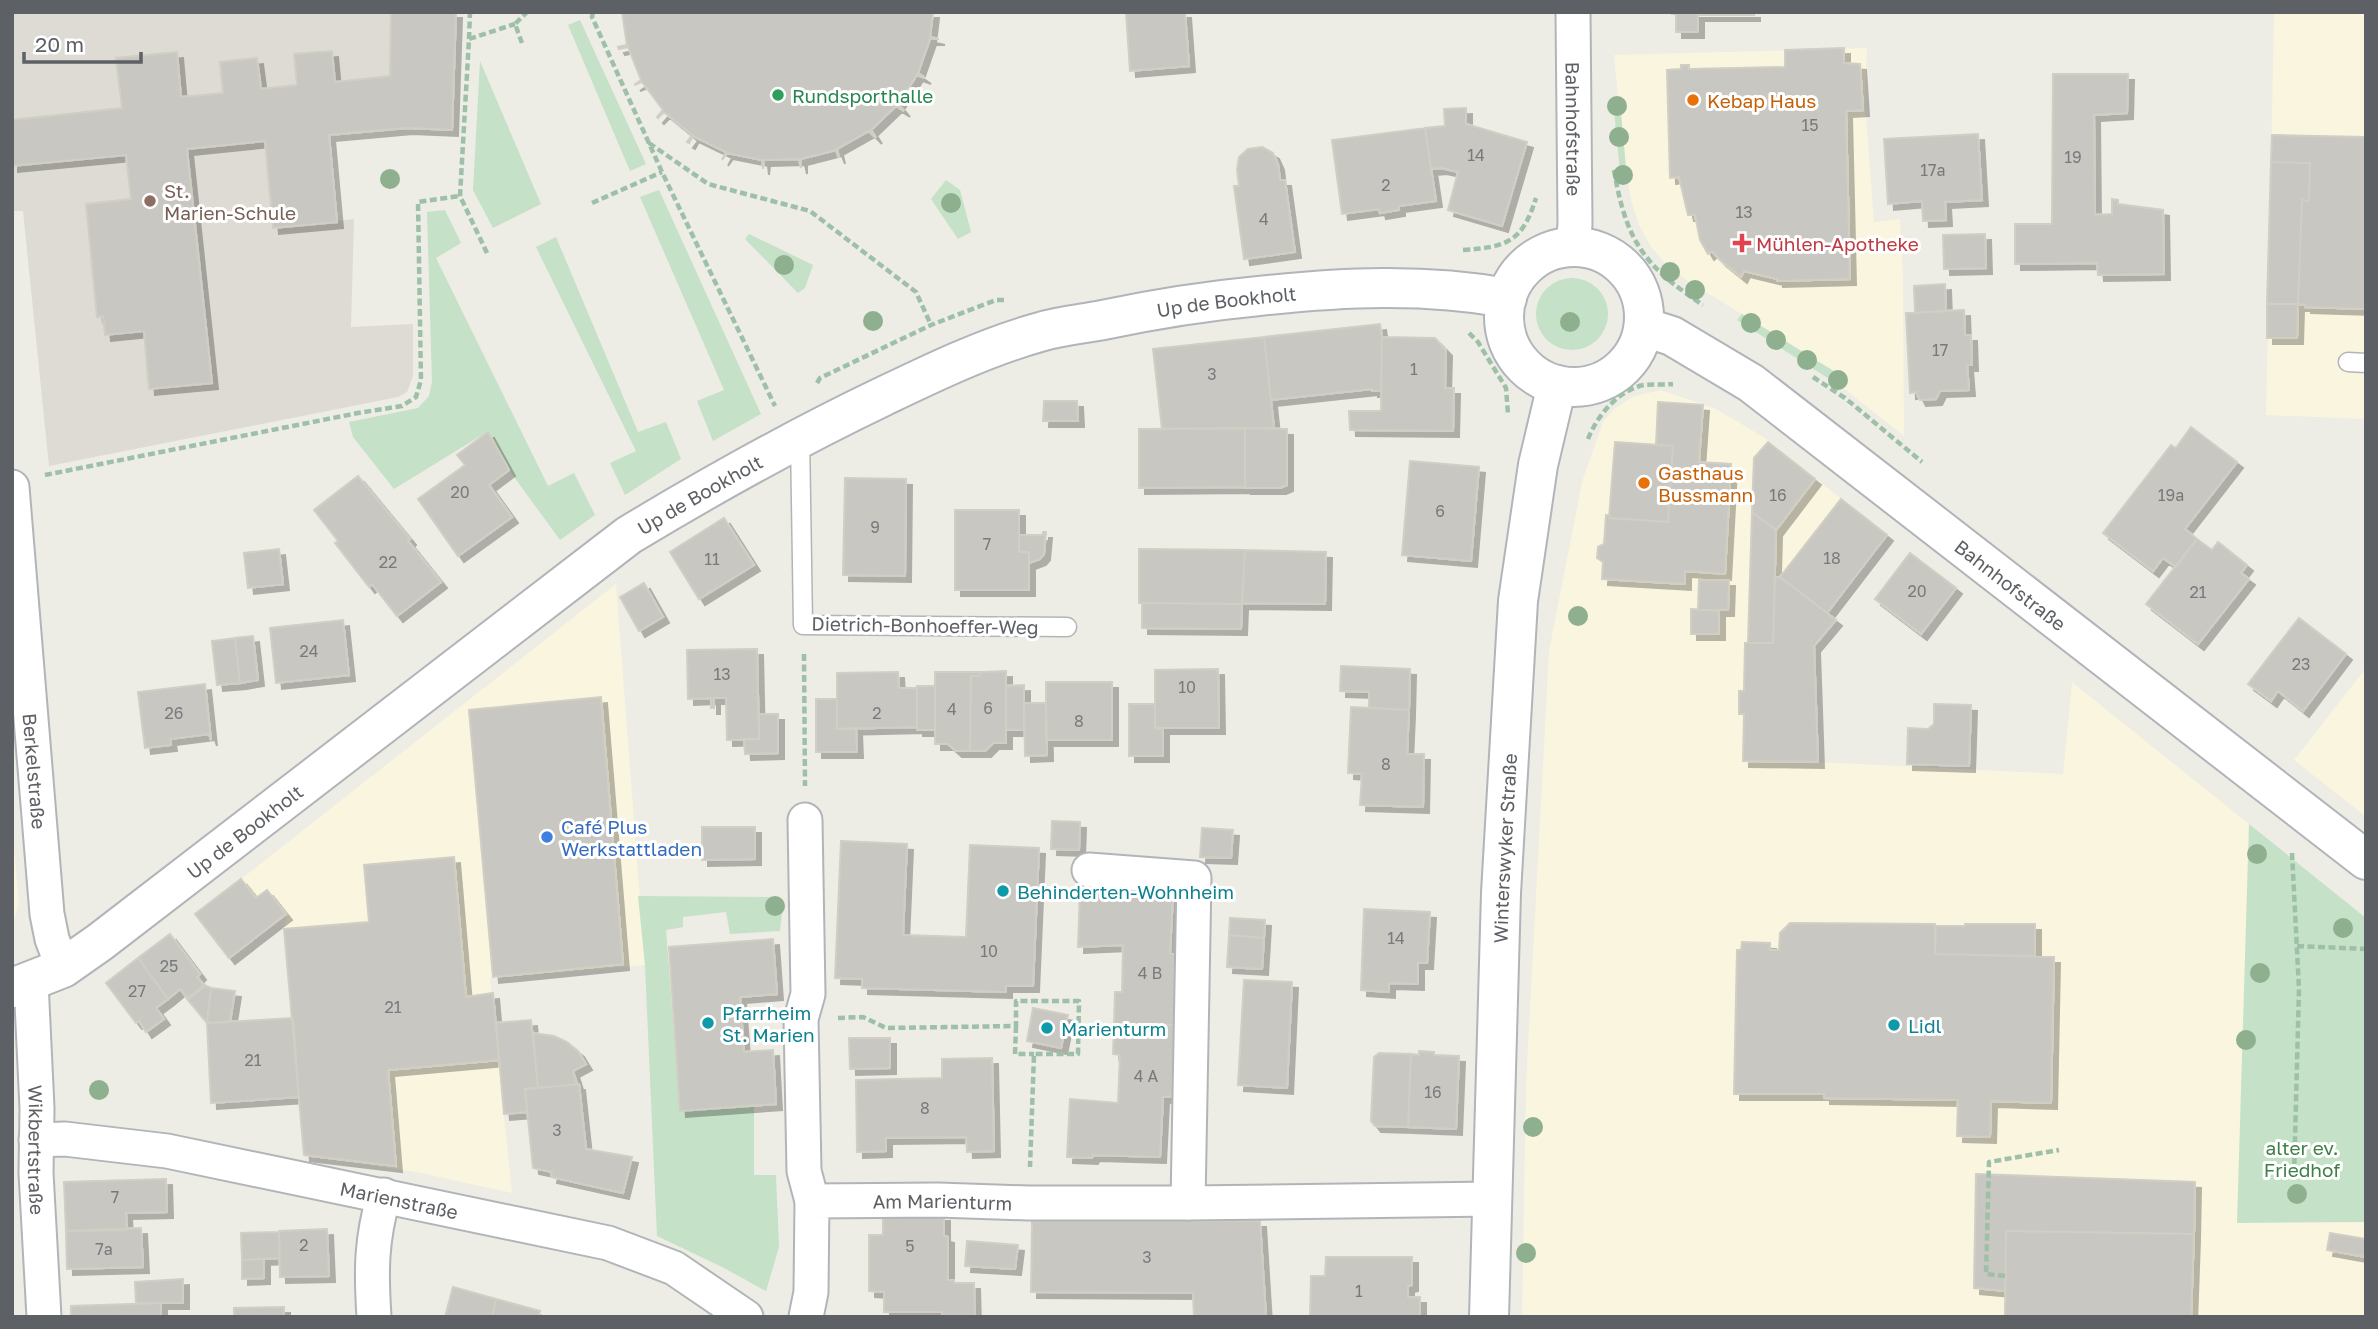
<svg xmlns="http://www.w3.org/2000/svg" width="2378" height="1329" font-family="'Golos Text',sans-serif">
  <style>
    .commercial { fill: #f9f5de }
    .education { fill: #dddbd4 }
    .green { fill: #c5e1c7 }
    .building { fill: #c9c7c2; stroke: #d1cec4; stroke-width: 2; filter: url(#shadow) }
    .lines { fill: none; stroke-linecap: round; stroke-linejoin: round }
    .lane-casing { stroke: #b2b5b8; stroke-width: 21 }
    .street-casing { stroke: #b2b5b8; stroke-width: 37 }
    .secondary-casing { stroke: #b1b4b8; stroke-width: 42 }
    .path { stroke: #9ec0a9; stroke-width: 4.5; stroke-dasharray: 7 3.5; stroke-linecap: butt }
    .lane { stroke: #fff; stroke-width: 18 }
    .street { stroke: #fff; stroke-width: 33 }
    .secondary { stroke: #fff; stroke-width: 38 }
    .tree { fill: #8eb08e }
    .leisure-dot { fill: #2e9e5b; stroke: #fff; stroke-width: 2.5 }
    .food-dot { fill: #e8710a; stroke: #fff; stroke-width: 2.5 }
    .education-dot { fill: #8d6e63; stroke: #fff; stroke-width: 2.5 }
    .health-dot { fill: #e0444e; stroke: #fff; stroke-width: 2.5 }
    .shop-dot { fill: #3f7fe0; stroke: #fff; stroke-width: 2.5 }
    .culture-dot { fill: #0f9aa8; stroke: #fff; stroke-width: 2.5 }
    .labels { text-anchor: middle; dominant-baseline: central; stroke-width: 6; stroke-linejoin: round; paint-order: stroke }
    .number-label { font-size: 16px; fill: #787a7c }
    .leisure-label { font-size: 19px; fill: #27864d; stroke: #fff; text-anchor: start }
    .food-label { font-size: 19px; fill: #c56008; stroke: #fff; text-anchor: start }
    .street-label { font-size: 19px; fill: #5d6064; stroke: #fff }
    .education-label { font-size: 19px; fill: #785e54; stroke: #fff; text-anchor: start }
    .health-label { font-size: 19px; fill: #be3a42; stroke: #fff; text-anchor: start }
    .shop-label { font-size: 19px; fill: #366cbe; stroke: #fff; text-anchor: start }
    .culture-label { font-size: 19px; fill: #0d838f; stroke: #fff; text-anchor: start }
    .park-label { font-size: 19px; fill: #407f47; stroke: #fff }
  </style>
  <defs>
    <filter id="shadow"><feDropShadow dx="6" dy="6" stdDeviation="0" flood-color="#0004"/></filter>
  </defs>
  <rect width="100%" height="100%" fill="#edece5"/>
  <path class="commercial" d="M2274 12H2366V419L2266 415Z
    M1867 48 1865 102 1874 222 1900 219 1903 278 1904 436 1842 387 1846 378 1686 280 1663 261 1651 247 1639 225 1631 200 1624 159 1614 55Z
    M1661 390 1716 409 1765 438 1887 535 1827 612 1836 620 1814 646 1818 762 2063 774 2072 682 2366 918V1317H1522L1526 1083 1549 651 1582 482 1603 422 1614 409 1634 396Z
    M616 584 645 965 490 978 512 1193 416 1172 304 1155 284 929 286 914 268 890 256 898 241 879Z
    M2366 668V817L2294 760Z
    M12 848H14L19 903 12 928Z"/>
  <path class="education" d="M12 12H456L452 130 407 128 329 136 337 221 354 219 351 327 413 324V376L407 392 398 397 49 466 23 211H12Z"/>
  <path class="green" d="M580 20 646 164 630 171 568 25Z
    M480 61 541 204 493 228 473 190Z
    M1620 101 1627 179 1621 180 1613 102Z
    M946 180 960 190 971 232 958 239 931 199Z
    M659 190 761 414 713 441 697 401 724 390 640 197Z
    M445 210 461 243 436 258 548 486 574 473 595 515 560 540 509 470 487 432 394 489 353 437 349 422 418 408 429 396 432 382 427 212Z
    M749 234 813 265 805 288 798 293 745 239Z
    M556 237 638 432 666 422 681 459 625 495 610 463 636 451 536 247Z
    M1536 314a36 36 0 1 1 72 0a36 36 0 1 1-72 0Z
    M1742 314 1846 379 1842 387 1737 320Z
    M2249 824 2366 918V1222L2237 1223Z
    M638 896 776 897 783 904 780 931 730 934 726 912 683 917V927L666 930 680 1111 754 1106V1175H776L779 1247 766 1291 722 1267 657 1236 645 965Z"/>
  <path class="building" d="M391 12H456L452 130 407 128 329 135 337 222 273 228 265 141 187 149 212 383 149 389 144 331 105 335 103 316 97 317 86 204 131 199 126 155 12 166V120L122 108 116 58 177 52 181 97 223 93 220 62 257 58 261 89 297 85 294 54 332 51 335 82 390 76Z
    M622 12H933L930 37 939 39H930L918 73 925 78 917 75 898 104 904 111 896 106 871 130 876 138 869 131 837 149 839 158 836 150 801 159V168L799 159 764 160 763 169 762 160 727 153 722 160 726 152 693 136 689 143 687 142 692 135 664 112 658 118 657 117 663 110 642 82 634 85 641 80 628 47 619 49 618 47 627 45Z
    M1126 12H1185L1189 66 1130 71Z
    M1672 12H1754V15H1698V32H1676V14H1672Z
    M1844 48V63L1860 64 1863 110 1846 111 1850 279 1777 281V279L1744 271 1741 277 1720 260 1712 251 1708 254 1700 240 1695 215H1688L1679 177 1670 178 1667 70 1681 69V65H1689V69L1785 67V50Z
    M2053 74H2128L2127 113 2094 115 2095 215 2112 214V199L2118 200V204L2163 210 2164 274 2098 275 2097 263 2015 264V224H2052Z
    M1466 108V124L1527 142 1502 226 1448 210 1458 172 1441 168 1431 169 1425 128 1445 126 1444 109Z
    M1425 128 1436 201 1399 206V210L1380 213 1379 209 1342 214 1332 140Z
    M1978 134 1982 200 1945 202 1946 220 1923 221 1922 201 1888 204 1884 139Z
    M2272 135 2366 137V309L2305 307V305L2298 304 2302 200 2309 201 2310 163 2271 162Z
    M1262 147 1273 153 1278 164 1280 180H1285L1295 252 1244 259 1234 186H1239L1237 170 1239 157 1248 149Z
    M2271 162 2310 163 2309 201 2302 200 2298 304H2267Z
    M1985 234 1986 268 1944 269 1943 235Z
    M1945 284 1946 311 1915 313 1914 286Z
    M2267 304H2298L2297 338H2267Z
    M1964 310 1965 335H1971L1972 365H1967L1969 390 1940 391 1936 399 1920 400 1916 392 1910 393 1906 313Z
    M1380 324 1382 337 1381 391H1372V389L1271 400 1264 337Z
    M1264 337 1274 428 1162 429 1153 349Z
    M1382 337 1435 338 1446 350 1445 388H1454L1453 431 1350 430 1349 411H1381Z
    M1044 401H1077L1078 421H1043Z
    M1658 402 1703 405 1699 462 1731 464 1725 574 1685 571V584L1602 579 1603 562 1597 558 1598 547 1604 544 1606 515 1610 516 1609 518 1668 522 1673 446 1656 445Z
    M2191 427 2237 462 2185 529 2197 539 2176 567 2163 558 2153 571 2103 533 2171 445 2176 448Z
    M1245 428 1287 429V485L1280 488H1245Z
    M1245 428V487L1139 488V429Z
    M488 432 509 470 489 485 512 517 458 556 418 499 465 465 457 455Z
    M1615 442 1673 446 1668 522 1609 518Z
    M1768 442 1815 479 1776 530 1752 512 1754 458Z
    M1410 461 1479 467 1471 561 1402 555Z
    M358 476 410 539 408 541 441 582 397 616 372 584 369 587 335 543 338 541 314 510Z
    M845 478 906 479 905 576 843 575Z
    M1841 499 1887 535 1827 613 1780 577Z
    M955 510H1019V552H1029V590H955Z
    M1752 512 1776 530 1773 643H1748Z
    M724 518 754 565 699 599 670 552Z
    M1043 532H1046L1044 554 1040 559 1029 563V552H1019V535H1043Z
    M2197 539 2212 550 2218 542 2247 565 2241 573 2249 579 2198 644 2146 604Z
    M279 549 283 584 248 588 244 553Z
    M1139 549 1245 550 1242 604 1139 603Z
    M1245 550 1326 552 1325 604 1242 603Z
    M1910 553 1956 588 1921 634 1875 599Z
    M1780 577 1836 620 1814 646 1818 762 1743 761 1744 714H1739V691H1744L1745 643H1773L1775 578Z
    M1699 580H1729L1728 610H1698Z
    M644 583 663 617 639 631 620 597Z
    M1142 603 1242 604 1241 629 1142 628Z
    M1691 609 1719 611V634H1691Z
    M2299 618 2346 654 2303 711 2278 691 2271 701 2248 684Z
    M343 620 349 675 276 683 270 628Z
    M253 636 258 680 240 683 235 638Z
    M235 638 240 683 217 685 212 641Z
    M757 649 759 739 727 740 726 698H714V708H711V698L688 699 687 650Z
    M1341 666 1410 669 1409 710 1369 708V692L1340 691Z
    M1218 669 1219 728H1155V670Z
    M1006 671V743H993L985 751H970L971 676H978L982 672Z
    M898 672 899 688H917V727L837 729V673Z
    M935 672H982L978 676H971L970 751H956L948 744H935Z
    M1046 682H1112V740H1046Z
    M205 684 211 740 209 734 170 739 171 745 145 748 138 692Z
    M1024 685V730H1006V686Z
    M917 686H935V730H917Z
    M601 697 623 964 493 977 469 710Z
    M816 699H837V729L856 728 857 752H816Z
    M1024 703H1046L1047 755 1025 756Z
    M1129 704H1155V728L1163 729V756H1129Z
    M1934 704 1971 705 1969 766 1907 764 1908 728 1928 729 1934 724Z
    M1351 707 1409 710 1407 754H1424L1423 807 1360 805 1362 774 1348 773Z
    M759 714H778V753L745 754 744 739H759Z
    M1052 821 1080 822 1079 850 1051 849Z
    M702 827H755V859L702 860Z
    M1202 828 1233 830 1231 858 1200 857Z
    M841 841 907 844 903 935 966 937 970 845 1039 848 1033 986H1006V992L862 988V979L835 978Z
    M454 857 466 997 493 993 499 1060 388 1070 396 1166 304 1155 284 929 369 922 364 865Z
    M241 879 256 898 267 890 286 914 229 958 195 914Z
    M1080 890 1173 894 1170 954H1178L1175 1025 1114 1024 1115 992H1122L1123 945 1078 947Z
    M1364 909 1430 912 1427 963H1418V984L1389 983V992L1361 990Z
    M1230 918 1265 920 1264 938 1229 935Z
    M1790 923 1935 924V954L2054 957 2051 1103 1991 1101 1990 1137 1957 1136 1958 1100 1824 1098V1094H1734L1737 950H1741L1742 942 1770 943V950H1779L1780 933Z
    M1965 924H2035V956L1935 954 1936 926H1965Z
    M170 934 200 974 197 977 205 986 188 999 180 989 168 999 138 958Z
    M1229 935 1264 938 1262 969 1227 967Z
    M773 939 777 994 740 997 744 1052 773 1050 776 1104 680 1111 669 947Z
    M138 958 168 999 156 1008 164 1019 146 1032 139 1021 136 1023 106 983Z
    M1244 980 1292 982 1287 1088 1238 1085Z
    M204 985 211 988 207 1023 187 999Z
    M211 988 235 991 230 1022 207 1023Z
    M1033 1008 1068 1015 1061 1048 1027 1041Z
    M293 1018 299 1097 211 1103 207 1023Z
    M531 1020 538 1088 525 1089 527 1112 504 1114 496 1023Z
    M1114 1024 1175 1025 1172 1096 1163 1097 1160 1157 1093 1155 1092 1158 1067 1157 1070 1099 1118 1103 1120 1055 1113 1054Z
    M533 1033 554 1036 567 1042 578 1051 586 1064 573 1071 577 1084 538 1088Z
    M849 1038H890V1068L850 1069Z
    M1419 1051 1434 1052V1055L1459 1056 1456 1129 1408 1127 1411 1054 1419 1055Z
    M1379 1053 1411 1054 1408 1127 1375 1126 1371 1121 1374 1057Z
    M992 1058 994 1151 967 1152 966 1137 886 1138V1151L857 1152 856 1080 942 1078V1059Z
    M579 1084 586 1149 632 1157 623 1193 551 1177 552 1172 533 1168 525 1089Z
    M1976 1174 2195 1182 2194 1234 2006 1231 2005 1291 1974 1288Z
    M166 1179 167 1212 126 1213 127 1230 66 1231 64 1182Z
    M944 1215V1236L948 1237V1280H954V1283H974L975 1317H942V1312H884V1292L869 1291V1235H883V1216Z
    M1032 1221H1260L1266 1317H1194L1193 1293 1031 1292Z
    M141 1228 143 1267 67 1269 66 1231Z
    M327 1229 329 1276 280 1277 279 1231Z
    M2006 1231 2194 1234 2191 1317H2005Z
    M279 1232 280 1258 242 1260 241 1233Z
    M2330 1233 2366 1239V1257L2327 1250Z
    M967 1241 1018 1245 1015 1269 965 1266Z
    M1326 1257H1412V1285L1408 1286V1297H1420V1317H1310L1311 1276H1325Z
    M264 1259V1278L242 1279V1260Z
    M183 1279V1303H136L135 1282Z
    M453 1287 496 1299 492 1317H445Z
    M496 1299 540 1311 538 1317H492Z
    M161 1303V1317H71V1306Z
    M284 1307V1317H234V1308Z"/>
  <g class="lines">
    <g class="lane-casing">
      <path id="lane" d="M2348 362 2366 363
        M800 437 803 625 1067 627"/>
    </g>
    <g class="street-casing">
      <g id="street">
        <path id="s1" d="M1573 12 1575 224 1573 246"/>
        <path id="s2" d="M12 487 47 914 52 939 63 968"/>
        <path d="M805 820 808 994 801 1019 804 1171 812 1201"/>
        <path d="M1089 870 1194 878 1188 1203"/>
        <path id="s3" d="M31 982 37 1108 36 1173 44 1317"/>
        <path id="s4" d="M36 1140 65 1139 167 1151 608 1243 674 1268 746 1317"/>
        <path d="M374 1317C371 1271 371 1240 384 1195"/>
        <path id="s5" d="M806 1317 811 1292 812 1201 938 1200 1028 1203H1188L1493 1199"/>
      </g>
    </g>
    <g class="secondary-casing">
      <g id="secondary">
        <circle cx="1574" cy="317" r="70"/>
        <path id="s6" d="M1644 327 1672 336 1751 383 2366 860"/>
        <path id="s7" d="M12 988 63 968 100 942 629 535C712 485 796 438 884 396 934 372 986 347 1040 332 1060 326 1082 324 1103 320 1155 309 1206 301 1259 296 1342 287 1424 283 1507 298"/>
        <path id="s8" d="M1489 1317 1501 893 1518 601 1538 465 1557 385"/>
      </g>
    </g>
    <path class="path" d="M593 12 592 17 662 172 775 406
      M469 39 470 12
      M522 43 515 24 527 12
      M649 143 708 184 810 211 916 292 931 325
      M1614 170C1626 241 1644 266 1703 305
      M592 203 662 172
      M1463 250C1506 247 1522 243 1536 198
      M487 253 460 196 469 39 515 24
      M1469 333 1478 342 1506 388 1508 414
      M1813 377 1845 398 1922 462
      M817 383 820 378 931 325 996 300H1005
      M1588 439C1597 416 1618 390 1644 385 1654 384 1664 385 1673 384
      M45 475 358 413 402 406 416 397 421 380 418 202 460 196
      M804 654 805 786
      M2292 853 2299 989 2294 1177
      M2297 946 2366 949
      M838 1018 863 1017 886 1028 1016 1026V1001H1079L1078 1054H1034L1030 1167
      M1016 1026 1015 1054H1034
      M2005 1276 1986 1274 1989 1162 2059 1150"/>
    <use href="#lane" class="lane"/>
    <use href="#street" class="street"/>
    <use href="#secondary" class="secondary"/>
  </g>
  <g class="tree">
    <circle cx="1617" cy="106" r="10"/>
    <circle cx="1619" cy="137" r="10"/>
    <circle cx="1623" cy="175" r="10"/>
    <circle cx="390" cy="179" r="10"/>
    <circle cx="951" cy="203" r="10"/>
    <circle cx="784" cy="265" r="10"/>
    <circle cx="1670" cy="272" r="10"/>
    <circle cx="1695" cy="290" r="10"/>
    <circle cx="873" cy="321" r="10"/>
    <circle cx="1570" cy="322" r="10"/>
    <circle cx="1751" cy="323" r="10"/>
    <circle cx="1776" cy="340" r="10"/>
    <circle cx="1807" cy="360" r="10"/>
    <circle cx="1838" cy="380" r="10"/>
    <circle cx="1578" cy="616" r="10"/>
    <circle cx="2257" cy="854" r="10"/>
    <circle cx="775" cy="906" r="10"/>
    <circle cx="2343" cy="928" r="10"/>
    <circle cx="2260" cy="973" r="10"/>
    <circle cx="2246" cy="1040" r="10"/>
    <circle cx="99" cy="1090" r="10"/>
    <circle cx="1533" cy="1127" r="10"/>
    <circle cx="2297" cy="1194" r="10"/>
    <circle cx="1526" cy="1253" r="10"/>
  </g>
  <circle class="leisure-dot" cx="778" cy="95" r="7"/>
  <g class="food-dot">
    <circle cx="1693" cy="100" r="7"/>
    <circle cx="1644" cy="483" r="7"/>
  </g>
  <circle class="education-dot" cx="150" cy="201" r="7"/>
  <path class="health-dot" d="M1738.5 232.5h7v7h7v7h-7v7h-7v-7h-7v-7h7z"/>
  <circle class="shop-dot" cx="547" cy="837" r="7"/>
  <g class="culture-dot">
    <circle cx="1003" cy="891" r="7"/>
    <circle cx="708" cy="1023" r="7"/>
    <circle cx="1894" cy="1025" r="7"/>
    <circle cx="1047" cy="1028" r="7"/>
  </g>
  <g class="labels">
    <g class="number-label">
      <text x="1810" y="125">15</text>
      <text x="1476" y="155">14</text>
      <text x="2073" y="157">19</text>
      <text x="1933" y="170">17a</text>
      <text x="1386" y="185">2</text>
      <text x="1744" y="212">13</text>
      <text x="1264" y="219">4</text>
      <text x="1940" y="350">17</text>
      <text x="1414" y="369">1</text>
      <text x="1212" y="374">3</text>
      <text x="460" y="492">20</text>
      <text x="1778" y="495">16</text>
      <text x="2171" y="495">19a</text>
      <text x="1440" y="511">6</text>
      <text x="875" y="527">9</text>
      <text x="987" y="544">7</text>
      <text x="1832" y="558">18</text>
      <text x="712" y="559">11</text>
      <text x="388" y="562">22</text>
      <text x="1917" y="591">20</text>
      <text x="2198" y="592">21</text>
      <text x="309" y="651">24</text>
      <text x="2301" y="664">23</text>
      <text x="722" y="674">13</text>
      <text x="1187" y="687">10</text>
      <text x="988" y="708">6</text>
      <text x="952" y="709">4</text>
      <text x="174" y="713">26</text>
      <text x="877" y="713">2</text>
      <text x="1079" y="721">8</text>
      <text x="1386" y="764">8</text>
      <text x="1396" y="938">14</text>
      <text x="989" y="951">10</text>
      <text x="169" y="966">25</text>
      <text x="1150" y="973">4 B</text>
      <text x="137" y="991">27</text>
      <text x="393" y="1007">21</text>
      <text x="253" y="1060">21</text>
      <text x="1146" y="1076">4 A</text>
      <text x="1433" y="1092">16</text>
      <text x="925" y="1108">8</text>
      <text x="557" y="1130">3</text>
      <text x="115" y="1197">7</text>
      <text x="304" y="1245">2</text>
      <text x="910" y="1246">5</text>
      <text x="104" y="1249">7a</text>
      <text x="1147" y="1257">3</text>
      <text x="1359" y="1291">1</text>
    </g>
    <g class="leisure-label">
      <text x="792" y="95">Rundsporthalle</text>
    </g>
    <g class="food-label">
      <text x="1707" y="100">Kebap Haus</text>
      <text x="1658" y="472">Gasthaus<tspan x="1658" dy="22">Bussmann</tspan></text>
    </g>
    <g class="street-label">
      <text stroke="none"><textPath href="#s1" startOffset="117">Bahnhofstraße</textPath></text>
      <text stroke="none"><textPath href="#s7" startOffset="1416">Up de Bookholt</textPath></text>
      <text stroke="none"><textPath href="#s7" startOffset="849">Up de Bookholt</textPath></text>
      <text stroke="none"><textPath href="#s6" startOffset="450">Bahnhofstraße</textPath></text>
      <text transform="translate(925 625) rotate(1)">Dietrich-Bonhoeffer-Weg</text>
      <text stroke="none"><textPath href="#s2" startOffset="285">Berkelstraße</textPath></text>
      <text stroke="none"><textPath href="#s7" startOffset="282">Up de Bookholt</textPath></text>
      <text stroke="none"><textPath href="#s8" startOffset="469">Winterswyker Straße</textPath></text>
      <text stroke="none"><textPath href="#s3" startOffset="168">Wikbertstraße</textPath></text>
      <text stroke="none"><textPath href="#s4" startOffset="369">Marienstraße</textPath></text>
      <text stroke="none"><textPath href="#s5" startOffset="247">Am Marienturm</textPath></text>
    </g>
    <g class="education-label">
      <text x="164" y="190">St.<tspan x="164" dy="22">Marien-Schule</tspan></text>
    </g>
    <g class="health-label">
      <text x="1756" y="243">Mühlen-Apotheke</text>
    </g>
    <g class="shop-label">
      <text x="561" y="826">Café Plus<tspan x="561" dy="22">Werkstattladen</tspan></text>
    </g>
    <g class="culture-label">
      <text x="1017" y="891">Behinderten-Wohnheim</text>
      <text x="722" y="1012">Pfarrheim<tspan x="722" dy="22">St. Marien</tspan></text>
      <text x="1908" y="1025">Lidl</text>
      <text x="1061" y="1028">Marienturm</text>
    </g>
    <g class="park-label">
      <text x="2302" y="1147">alter ev.<tspan x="2302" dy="22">Friedhof</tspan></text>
    </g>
  </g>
  <rect width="2378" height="1329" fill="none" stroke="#5d6064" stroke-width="28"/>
  <path d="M24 52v10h117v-10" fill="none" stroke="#5d6064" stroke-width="3.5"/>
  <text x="35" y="52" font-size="21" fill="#5d6064" stroke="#ffffff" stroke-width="5" paint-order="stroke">20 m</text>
</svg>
